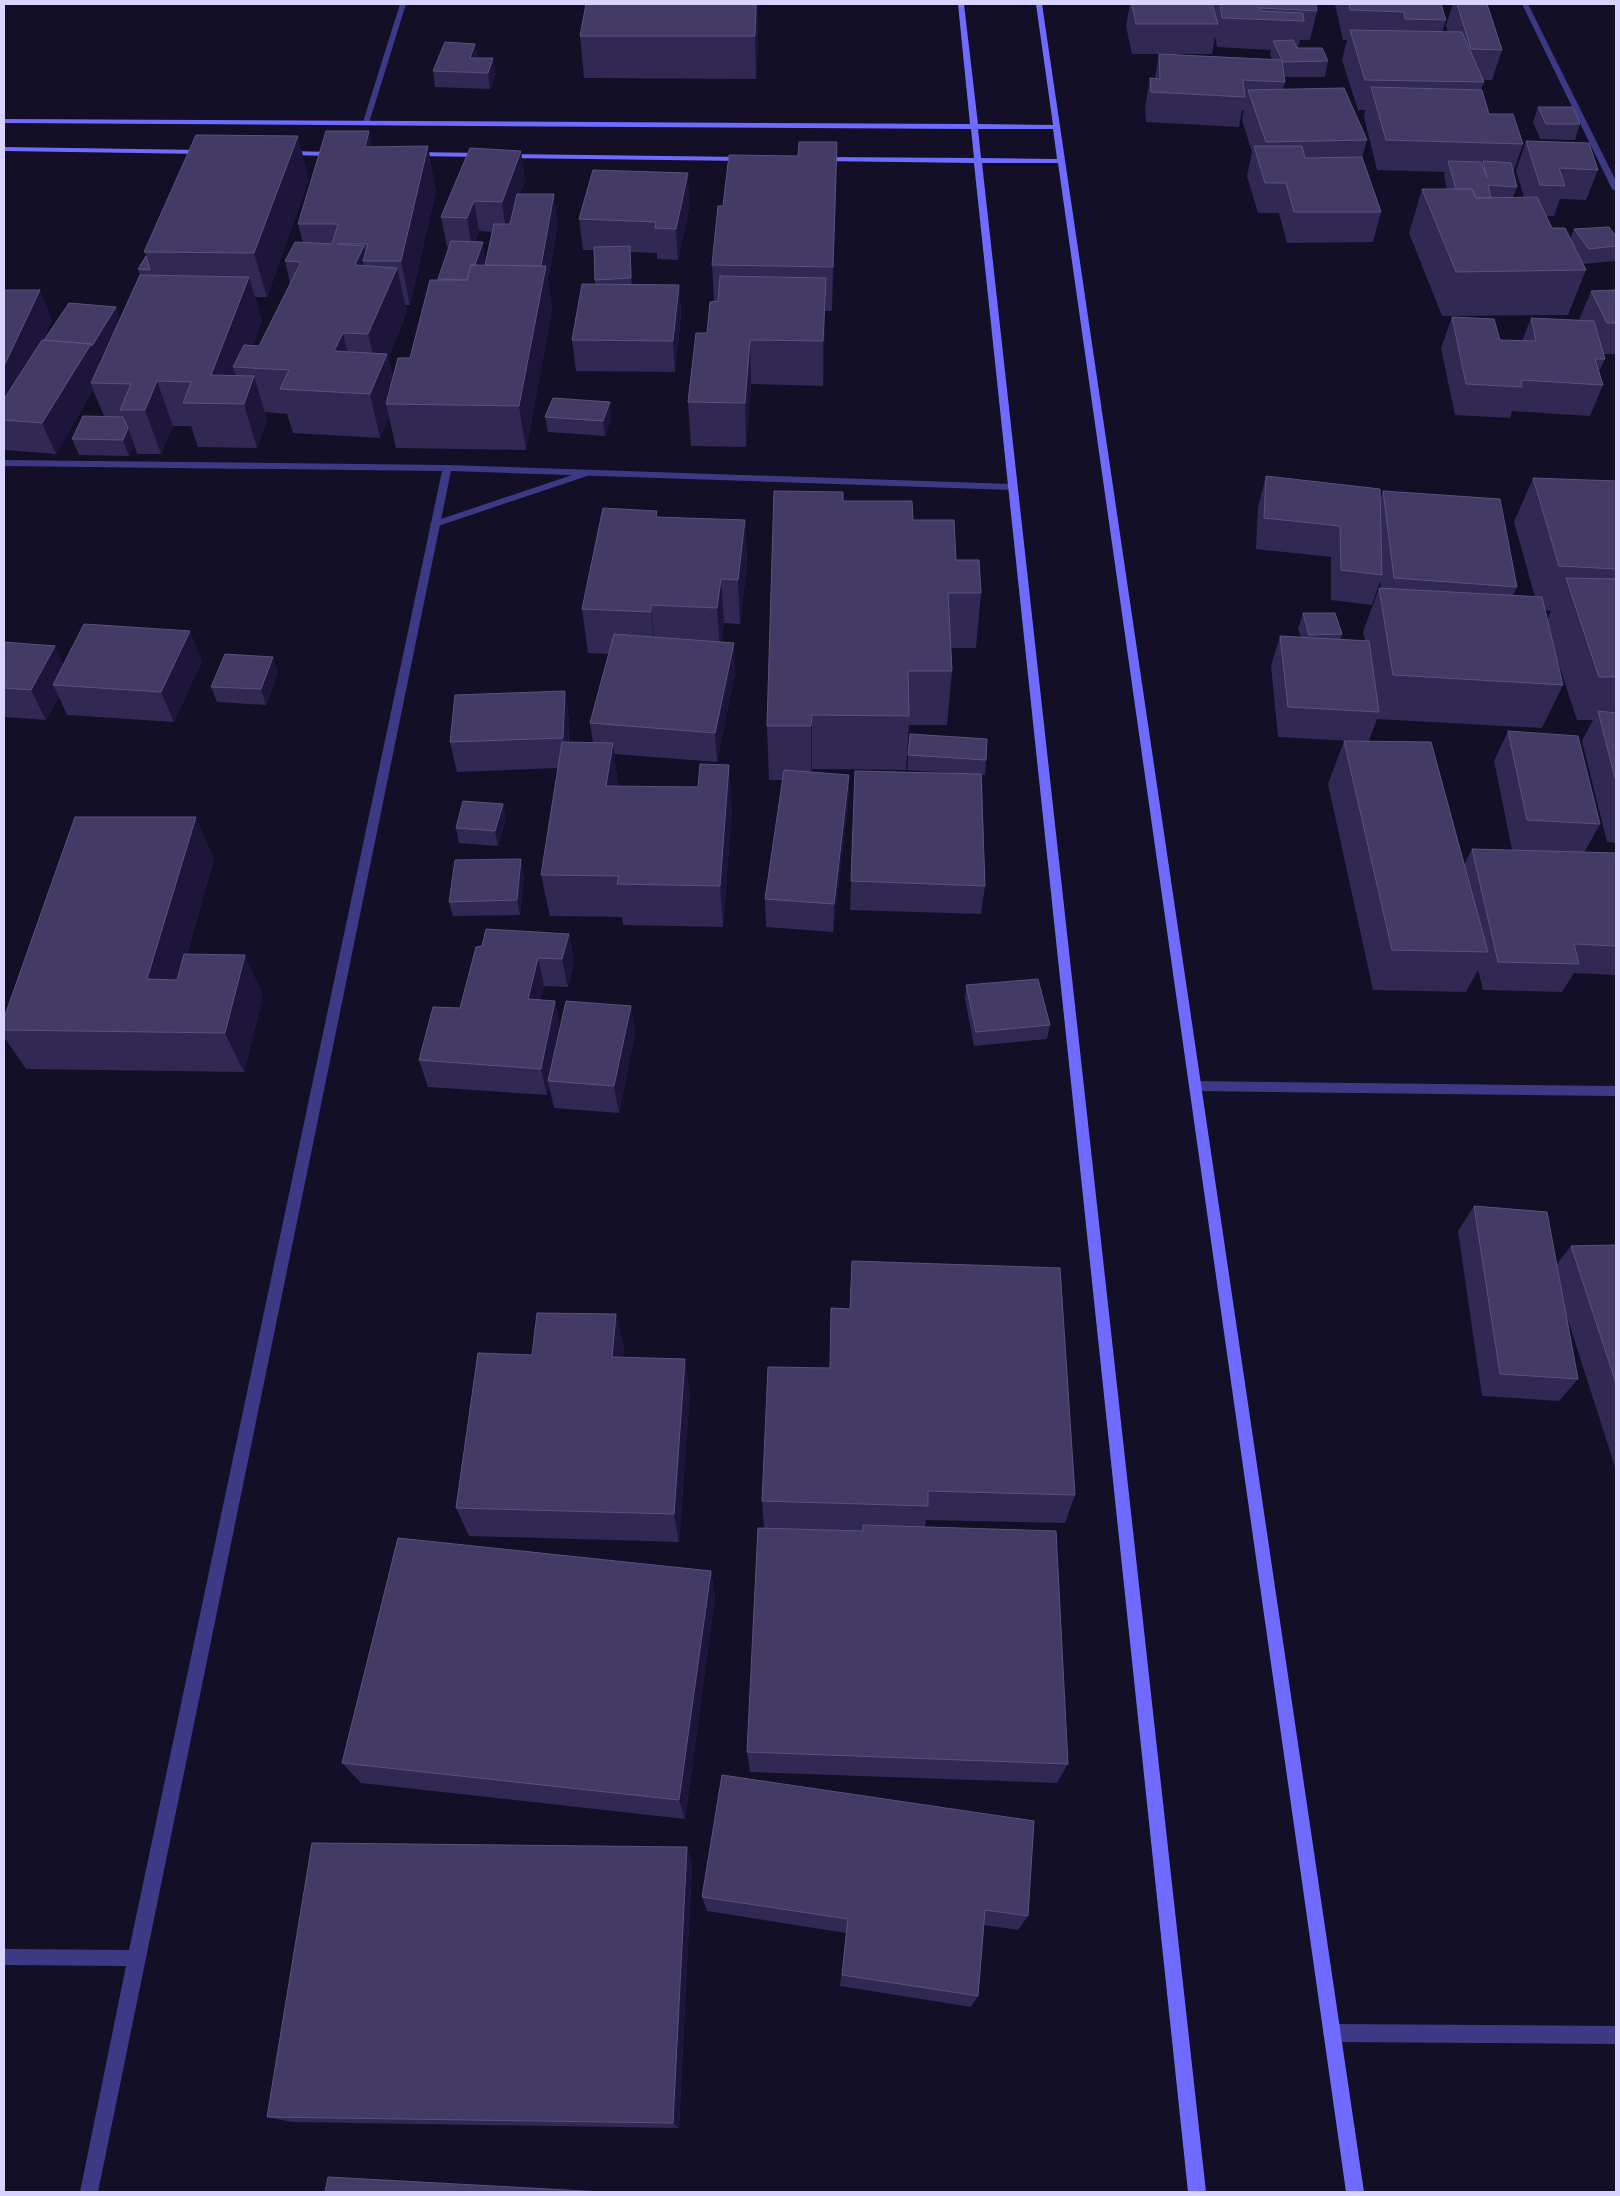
<svg xmlns="http://www.w3.org/2000/svg" width="1620" height="2196" font-family="'Varela Round',sans-serif">
  <style>
    .lines { fill: none; stroke-linecap: round; stroke-linejoin: round }
    .lane { fill: #3d3a85; fill-rule: evenodd }
    .street { fill: #3d3a85; fill-rule: evenodd }
    .secondary { fill: #6f6bff; fill-rule: evenodd }
    .wall { fill: #312854; fill-rule: evenodd }
    .shaded-wall { fill: #1d163a }
    .building { fill: #433a66; stroke: #5a527e }
  </style>
  <rect width="100%" height="100%" fill="#130f26"/>
  <g class="lines">
    <path class="lane" d="M587 470 590 471V475L438 526 435 527 430 524 432 522Z"/>
    <path class="street" d="M400 4H406L369 123 362 125Z
      M1522 4H1528L1616 181V191L1612 189Z
      M4 460 447 465 1012 484 1017 487 1012 490 451 471 98 2192H80L126 1966 4 1965V1949L129 1950 442 471 4 466Z
      M1195 1081 1616 1086V1096L1195 1091 1191 1090 1189 1086 1191 1082Z
      M1332 2024 1616 2026V2044L1332 2042 1326 2039 1323 2033 1326 2027Z"/>
    <path class="secondary" d="M958 4H964L978 124 1053 125 1036 4H1042L1364 2192H1346L1058 163H982L1206 2192H1188L974 163 821 161 817 159 821 157 974 158 971 129 4 123V119L970 124ZM978 129H1053L1057 159 981 158Z
      M4 147 204 150 208 152 204 154 4 151Z
      M283 151 336 152 340 154 336 156 286 155 282 153Z
      M411 152 484 153 488 155 484 157 414 156H411Z
      M503 154 744 157 748 159 744 161 506 158 502 156Z"/>
  </g>
  <path class="wall" d="M586 4H757L758 37 756 79 584 78 580 36Z
    M1130 4H1316L1317 11 1310 40H1300L1298 48 1328 61 1325 77H1284L1285 82 1283 89 1367 140 1362 158 1381 212 1373 242 1287 243 1279 213H1258L1247 176 1252 152 1242 120 1244 110H1242L1239 127 1146 122 1145 108 1150 78H1155L1159 54 1272 59 1270 56 1271 50 1217 47 1215 36 1212 54H1132L1126 26Z
    M1335 4H1441L1446 20 1442 32H1448L1446 25 1453 4H1487L1502 50 1492 80H1483L1484 82 1481 90 1489 114 1523 144 1513 173 1517 187 1513 197H1524L1516 171 1526 141 1598 170 1586 200 1560 199 1554 216H1546L1552 228 1570 239 1574 229 1616 246V261L1583 264 1586 270 1568 315 1442 316 1409 233 1422 189H1447L1444 176 1445 172 1377 170 1364 117 1365 110H1358L1342 60 1347 40H1343Z
    M475 44 478 58 496 74 490 89 435 87 433 71Z
    M1538 107 1580 124 1575 140 1540 139 1533 122Z
    M837 142 836 186 832 311H825L823 386 751 384 746 447 691 446 688 402 707 333 714 302 712 265 723 206 798 156Z
    M373 147 436 190 410 305H405L407 312 388 357 393 379 410 358 438 280 449 247H447L441 217 521 151 525 181 520 194 558 224 548 279 552 310 526 450 396 448 389 417 380 438 293 433 287 414 265 412 267 420 257 448 198 447 191 426H173L161 454H137L134 444 129 456 79 455 72 439 104 416 93 390 56 454 5 450 4 448V290L52 321 43 340H44L116 307 120 319 140 275 138 269 146 256 144 252 309 179 267 297H255L262 321 253 345 259 346 290 283 285 261 303 243 298 224ZM479 231 492 232 485 265H483L485 258 475 242ZM109 343 99 365 98 361Z
    M690 204 678 260 657 259V253L630 252 632 284 679 285 681 315 675 372 576 371 572 340 595 284 594 250H583L579 219Z
    M1616 290V354H1603L1605 359 1599 371 1603 385 1590 416 1512 411 1510 418 1455 415 1441 348 1452 317 1500 340 1522 341 1531 318 1579 320 1591 291Z
    M545 417 611 418 605 436 548 432Z
    M1266 476 1380 500 1383 491 1517 587 1513 596 1535 597 1514 522 1533 478 1616 481V843L1607 842 1582 741 1593 720H1577L1554 650 1563 685 1542 728 1377 719 1369 741 1464 865 1472 849 1543 851 1512 850 1494 761 1508 731 1600 824 1584 853H1616V975L1574 973 1562 992 1483 990 1478 970 1466 992 1373 990 1328 784 1344 741H1350L1278 737 1271 666 1280 636 1301 637 1298 629 1303 613 1342 634 1341 639 1365 641 1363 632 1379 588H1381L1380 581 1372 605 1331 600V557L1256 549 1258 507ZM1545 610 1551 611 1547 619Z
    M843 501 913 520 956 560 981 593 976 648H951L952 671 947 725H909L906 770 812 769V772L849 775 848 805 833 932 766 927 765 899 783 780H769L767 726Z
    M658 517 745 520 747 564 740 624 724 623 721 642 734 643 735 673 717 762 614 754 618 786 732 808 723 927 623 925 622 917 550 916 541 875 558 768 457 772 450 742 565 691 569 721V742L593 743 590 723 609 654 588 653 582 609Z
    M4 642 63 664 202 661 174 722 67 715 59 697 46 720 4 717Z
    M278 672 266 705 217 702 211 687Z
    M910 734 986 760 985 775H982L985 886 981 914 850 910 855 771 966 774 907 770Z
    M503 804 506 819 498 846 459 843 456 828Z
    M214 859 187 954 263 995 244 1072 26 1069 4 1037V1018Z
    M524 874 520 915 453 916 449 902Z
    M569 934 574 962 568 987 544 986 540 1000 555 1001 560 1026 631 1006 635 1033 619 1113 554 1108 549 1086 547 1095 428 1087 419 1060 460 1008 482 946Z
    M966 985 1050 1025 1047 1039 974 1046 965 999Z
    M1474 1206 1557 1264 1571 1246 1616 1245V1470L1566 1314 1578 1379 1559 1401 1482 1396 1458 1231Z
    M852 1261 1075 1495 1065 1523 926 1520 925 1527 1068 1764 1057 1783 750 1772 747 1752 764 1528 762 1501 829 1368 850 1309Z
    M616 1314 624 1347 623 1357 690 1391 679 1542 469 1536 456 1508 532 1355Z
    M711 1571 715 1597 685 1819 361 1783 342 1763Z
    M722 1775 1028 1916 1018 1930 984 1925 978 1996 971 2007 840 1986 846 1933 707 1911 702 1897Z
    M692 1863 679 2128 292 2122 267 2117Z"/>
  <path class="shaded-wall" d="M756 4 758 37 756 79 755 36Z
    M475 44 478 59 470 58Z
    M493 58 496 74 490 89 488 73Z
    M369 131 378 174 365 147Z
    M298 136 309 179 267 297 254 253Z
    M837 142 836 186 832 311 833 267Z
    M428 146 436 190 410 305 401 261Z
    M521 151 525 181 506 232 502 202Z
    M688 173 690 204 678 260 676 229Z
    M554 194 558 224 548 279 552 310 526 450 519 406 540 270Z
    M474 201 479 231 472 248 467 218Z
    M483 242 485 258 473 296 470 280Z
    M364 246 367 261H363L371 296 355 265Z
    M630 246 631 261 633 294 631 278Z
    M397 268 407 312 388 357 397 398 386 404 389 417 380 438 370 394 378 375 368 334Z
    M249 277 262 321 245 368 233 367 238 384 211 375Z
    M826 278 825 322 823 386V341Z
    M679 285 681 315 675 372 673 341Z
    M40 290 52 321 6 420H4V366Z
    M116 307 122 323 98 361 103 375 91 383 93 390 56 454 42 423 91 344Z
    M343 333 354 377 334 351Z
    M750 340 751 384 746 447 745 403Z
    M254 376 267 420 257 448 244 404Z
    M157 381 173 426 161 454 145 410Z
    M610 402 611 418 605 436 603 421Z
    M128 428 134 444 129 456 123 440Z
    M745 520 747 564 740 624 738 580Z
    M721 579 724 623 720 651 717 608Z
    M651 605 655 649V656L651 612Z
    M190 631 202 661 174 722 161 692Z
    M734 643 735 673 717 762 715 733Z
    M55 646 70 677 53 685 59 697 46 720 31 690Z
    M273 657 278 672 266 705 261 689Z
    M565 691 569 721 568 768 563 738Z
    M812 715V769L811 780V726Z
    M613 743 618 786H606Z
    M729 765 732 808 723 927 720 886Z
    M849 775 848 805 833 932 834 904Z
    M503 804 506 819 498 846 495 831Z
    M196 817 214 859 168 1019 147 979Z
    M521 859 524 874 520 915 517 900Z
    M569 934 574 962 568 987 562 959Z
    M245 955 263 995 244 1072 225 1033Z
    M538 958 544 986 535 1027 528 999Z
    M555 1001 561 1029 548 1081 549 1086 547 1095 541 1069Z
    M631 1006 635 1033 619 1113 614 1086Z
    M616 1314 624 1347 619 1389 612 1357Z
    M685 1359 690 1391 679 1542 674 1514Z
    M711 1571 715 1597 685 1819 679 1800Z
    M687 1847 692 1863 679 2128 673 2123Z"/>
  <path class="building" d="M586 4H756L755 36H580Z
    M1132 4H1212L1218 24H1136Z
    M1220 4H1316L1317 11 1260 8 1261 11 1303 13 1304 21 1222 18Z
    M1349 4H1441L1446 20 1405 19 1404 12 1350 10Z
    M1457 4H1487L1502 50 1471 49Z
    M1350 30 1462 32 1484 82 1365 80Z
    M1293 40 1297 48H1322L1328 61 1283 62 1273 41Z
    M445 42 475 44 470 58H493L488 73 433 71Z
    M1159 54 1282 60 1285 82 1243 80 1245 97 1151 92 1150 78 1160 79Z
    M1371 87 1482 90 1489 114H1513L1523 144 1386 140Z
    M1344 88 1367 140 1266 142 1248 90Z
    M1538 107H1573L1580 124H1546Z
    M326 131H369L365 147 428 146 401 261H363L368 244H337L364 246 355 265 397 268 368 334 343 333 334 351 387 354 370 394 280 389 289 370 233 367 244 345 259 346 301 262 285 261 295 242 332 244 338 224H298Z
    M196 135 298 136 254 253 144 252Z
    M1526 141 1589 143 1598 170 1559 168 1565 186 1540 185Z
    M799 142H837L833 267 712 265 718 206H723L729 155 798 156Z
    M1254 146H1302L1305 158 1362 157 1381 212H1294L1286 183H1265Z
    M470 148 521 151 502 202 474 201 467 218 441 217Z
    M1448 161 1481 162 1487 178 1483 161 1511 163 1517 187 1488 185 1491 198H1476L1472 189H1456Z
    M593 170 688 173 676 229 655 228 656 222 579 219Z
    M1422 189H1472L1476 198 1537 197 1552 228H1565L1586 270 1456 272Z
    M517 194H554L541 266 485 265 494 224H510Z
    M1609 227 1616 236V246L1589 249 1574 229Z
    M451 241 483 242 475 265H471L467 280 438 279Z
    M630 246 631 278 595 280 594 247Z
    M146 256 150 270 138 269Z
    M471 265 546 266 519 406 386 404 398 358H410L430 280H467Z
    M140 275 249 277 211 375 254 376 244 404 183 403 191 382 157 381 145 410H120L131 384 91 383Z
    M720 276 826 278 823 341 750 340 745 403 688 402 696 333H707L710 302 718 301Z
    M582 284 679 285 673 341 572 340Z
    M4 290H40L4 366Z
    M1616 290V323H1607L1591 291Z
    M69 303 116 307 92 346 91 344 44 340Z
    M1452 317 1494 319 1500 340 1536 341 1531 318 1594 321 1605 359H1595L1603 385 1521 380 1522 387 1466 384Z
    M42 340 91 344 42 423 4 420V399Z
    M553 398 610 402 603 421 545 417Z
    M83 416 123 417 128 428 123 440 72 439Z
    M1266 476 1380 489 1382 575 1341 570 1340 526 1264 518Z
    M1533 478 1616 481V569L1559 566Z
    M774 491 843 492V501H912L913 520H954L956 560H979L981 593H948L952 671H908L909 716 812 715 811 726H767Z
    M1383 491 1500 499 1517 587 1394 578Z
    M603 508 657 511 656 517 745 520 738 580 721 579 717 608 651 605V612L582 609Z
    M1566 578 1616 579V677H1599Z
    M1379 588 1542 597 1563 685 1393 675Z
    M1303 613H1335L1342 634 1309 635Z
    M84 624 190 631 161 692 53 685Z
    M614 634 734 643 715 733 590 723Z
    M1280 636 1369 641 1379 712 1288 707Z
    M4 642 55 646 31 690 4 688Z
    M225 654 273 657 261 689 211 687Z
    M565 691 563 738 450 742 455 695Z
    M1598 711 1616 713V782Z
    M1508 731 1578 736 1600 824 1527 820Z
    M910 734 987 739 986 760 908 755Z
    M1344 741 1431 742 1488 952 1392 950Z
    M562 742 613 743 606 786 698 787 700 764 729 765 720 886 617 884 619 876 541 875Z
    M784 770 849 775 834 904 765 899Z
    M855 771 981 774 985 886 851 881Z
    M463 801 503 804 495 831 456 828Z
    M75 817H196L147 979 177 980 184 954 245 955 225 1033 4 1030V1018Z
    M1472 849 1616 853V946L1574 944 1579 964 1498 962Z
    M521 859 517 900 449 902 455 860Z
    M486 929 569 934 562 959 538 958 528 999 555 1001 541 1069 419 1060 433 1007 460 1008 476 947 482 946Z
    M1038 979 1050 1025 976 1032 966 985Z
    M566 1001 631 1006 614 1086 548 1081Z
    M1474 1206 1547 1212 1578 1379 1500 1374Z
    M1616 1245V1383L1571 1246Z
    M852 1261 1060 1268 1075 1495 928 1491V1506L762 1501 768 1367 830 1368 831 1308 850 1309Z
    M537 1313 616 1314 612 1357 685 1359 674 1514 456 1508 478 1353 532 1355Z
    M863 1525 1056 1531 1068 1764 747 1752 758 1528 863 1531Z
    M398 1538 711 1571 679 1800 342 1763Z
    M722 1775 1034 1821 1028 1916 985 1910 978 1996 842 1975 848 1919 702 1897Z
    M312 1843 687 1847 673 2123 267 2117Z
    M328 2177 603 2192H325Z"/>
  <rect width="1620" height="2196" fill="none" stroke="#d9d4ff" stroke-width="10"/>
</svg>
